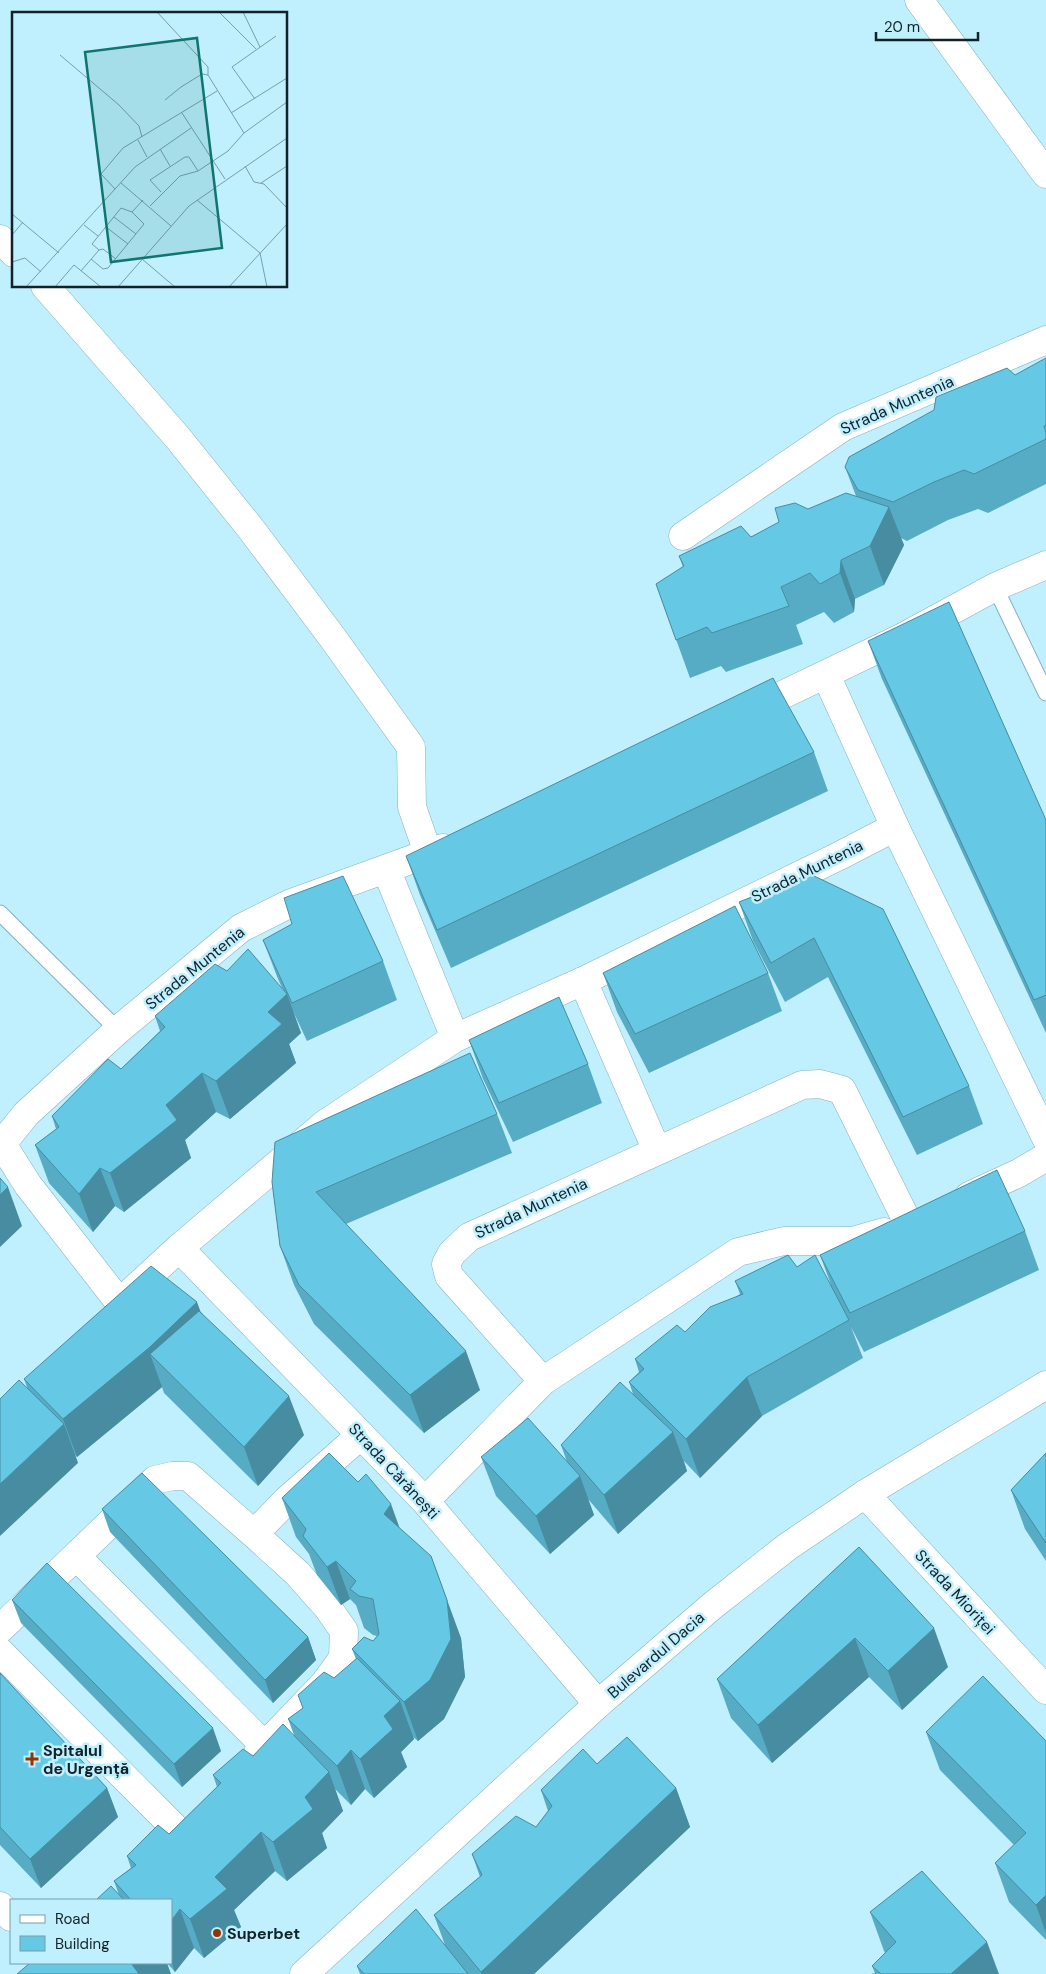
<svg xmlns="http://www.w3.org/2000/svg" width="1046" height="1974" font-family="'DM Sans',sans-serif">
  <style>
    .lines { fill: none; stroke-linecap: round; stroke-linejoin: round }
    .lane-casing { stroke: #84b2c1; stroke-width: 17 }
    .street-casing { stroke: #84b2c1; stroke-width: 29 }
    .secondary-casing { stroke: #84b2c1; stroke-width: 29 }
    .lane { stroke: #fff; stroke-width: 15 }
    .street { stroke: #fff; stroke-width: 28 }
    .secondary { stroke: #fff; stroke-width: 28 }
    .wall { fill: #57acc5 }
    .shaded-wall { fill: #478ca0 }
    .building { fill: #65c8e5; stroke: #478ca0 }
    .poi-dot { fill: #973201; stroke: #c0effe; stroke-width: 2 }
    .labels { text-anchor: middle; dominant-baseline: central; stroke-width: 5; stroke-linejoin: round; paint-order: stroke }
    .street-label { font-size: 16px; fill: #112329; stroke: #c0effe }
    .poi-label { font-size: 16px; font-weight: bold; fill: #112329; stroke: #c0effe; text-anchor: start }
    .inset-road { fill: none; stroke: #7a9da9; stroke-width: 1 }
    .view { fill: #0f766e; fill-opacity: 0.15; stroke: #0f766e; stroke-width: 2.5 }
    .inset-edge { fill: none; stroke: #112329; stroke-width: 2.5 }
  </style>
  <rect width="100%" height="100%" fill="#c0effe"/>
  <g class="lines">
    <g class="lane-casing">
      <path id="lane" d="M995 587 1046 693
        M0 913 118 1030"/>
    </g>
    <g class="street-casing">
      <path id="street" d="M919 0 1046 174
        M0 239 14 253
        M45 286 178 438 251 529 332 637 411 747 412 807 428 853
        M683 536 843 427 1046 340
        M826 675 895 827
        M749 711 903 637 995 587 1046 565
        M386 869 455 1038
        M583 981 657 1151
        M969 1196 1019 1173 1046 1157
        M179 1248 425 1501 598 1704
        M119 1302 28 1185 2 1144 26 1114 118 1030 241 928 289 904 443 848
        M543 1381 449 1276 446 1264 452 1253 469 1237 802 1085 820 1084 842 1090 909 1225
        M865 1494 1046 1690
        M425 1501 543 1381 738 1252 784 1241H853L884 1232
        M76 1556 266 1747
        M0 1629 155 1480 172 1476H188L254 1534
        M0 1652 177 1830
        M258 1753 325 1683 343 1658 344 1631 328 1608 297 1573 254 1534 287 1500 361 1435
        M0 1906 11 1917"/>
    </g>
    <g class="secondary-casing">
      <path id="secondary" d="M128 1295 179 1248 325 1124 455 1038 583 981 839 856 895 827 1046 1138
        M304 1974 598 1704 712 1606 787 1547 865 1494 1046 1385"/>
    </g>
    <use href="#lane" class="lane"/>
    <use href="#street" class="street"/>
    <use href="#secondary" class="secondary"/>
  </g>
  <path class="wall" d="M1046 359V484L988 513 978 509 948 520 907 541 901 538 904 545 884 585 855 599 854 612 834 623 824 612 796 625 803 644 726 672 721 666 690 678 656 584 683 567 679 556 751 537 808 509 856 496 845 467Z
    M868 641 1046 820V1033L882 679Z
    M814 752 828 791 451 968 420 895 406 856Z
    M810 874 969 1086 983 1124 917 1155 828 977 785 1002 753 941 739 902Z
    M263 940 383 961 397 1000 307 1041 293 1011 301 1033 289 1044 296 1063 230 1119 216 1112 185 1140 191 1158 124 1212 115 1206 93 1232 49 1183 35 1145 56 1129 52 1116 121 1069 160 1031 155 1016 227 971 283 990 278 979Z
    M603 973H768L782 1011 649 1073 617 1012Z
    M469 1040 588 1064 602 1103 513 1142 483 1079Z
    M497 1114 512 1153 346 1224 480 1390 424 1433 314 1324 294 1285 280 1246 272 1182Z
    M1025 1231 1039 1270 864 1352 851 1327 863 1358 762 1416 700 1478 684 1461 687 1471 618 1534 588 1499 594 1515 550 1554 496 1496 481 1457 567 1462 561 1445 633 1394 629 1382 639 1372 635 1359 685 1332 740 1294 735 1281 797 1267 831 1285 820 1255Z
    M201 1312 304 1435 258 1486 164 1393 162 1387 77 1457 75 1455 78 1463 28 1390 24 1379Z
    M1046 1453V1561L1025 1529 1011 1490Z
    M282 1498 399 1528 461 1638 465 1677 444 1719 418 1741 412 1736 414 1739 401 1752 407 1767 374 1798 365 1789 351 1805 335 1789 343 1811 322 1833 327 1848 287 1881 275 1871 234 1910 241 1927 204 1958 194 1948 175 1972 167 1963H171V1900H96L119 1895 114 1881 131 1868 127 1856 169 1834 217 1787 213 1775 294 1735 288 1719 303 1708 334 1678 356 1659 352 1649 373 1641 377 1636 373 1635 364 1628 356 1605 350 1599 341 1605 317 1575 309 1554 296 1537Z
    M102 1509 308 1637 316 1660 273 1703 110 1532Z
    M859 1547 948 1667 902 1710 869 1677 772 1763 731 1718 717 1679Z
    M12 1600 221 1751 182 1787 21 1623Z
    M0 1673 107 1788 118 1817 41 1888 0 1845Z
    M926 1732 1046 1741V1940L1009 1902 995 1863 1014 1845 940 1770Z
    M597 1764 676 1788 690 1827 534 1974H360L357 1966 445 1945 434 1915 480 1877 472 1854 536 1827 548 1811 541 1790Z
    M870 1912 999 1974H871L875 1973 872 1966 885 1953 884 1951Z"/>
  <path class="shaded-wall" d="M889 507 904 545 884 585 870 546Z
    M841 560 855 599 854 612 840 573Z
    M287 994 301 1033 289 1044 296 1063 230 1119 216 1081 268 1012Z
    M202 1073 216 1112 185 1140 191 1158 124 1212 110 1173 166 1105Z
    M100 1168 115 1206 93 1232 79 1194Z
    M8 1187 22 1226 0 1247V1195Z
    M197 1302 211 1340 150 1354 162 1387 77 1457 63 1419Z
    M466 1351 480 1390 424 1433 410 1395Z
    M747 1377 762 1416 700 1478 686 1439Z
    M289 1396 304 1435 258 1486 244 1447Z
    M64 1424 78 1463 0 1536V1484Z
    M673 1432 687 1471 618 1534 604 1495Z
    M580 1476 594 1515 550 1554 536 1516Z
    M391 1504 405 1543 384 1514Z
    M431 1556 461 1638 465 1677 444 1719 418 1741 404 1702Z
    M336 1561 350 1599 341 1605 327 1567Z
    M934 1628 948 1667 902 1710 888 1671Z
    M308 1637 316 1660 273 1703 265 1680Z
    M855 1638 869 1677 772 1763 758 1725Z
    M400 1701 414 1739 401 1752 407 1767 374 1798 360 1759 384 1716Z
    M213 1728 221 1751 182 1787 174 1764Z
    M351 1750 365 1789 351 1805 337 1766Z
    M329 1772 343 1811 322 1833 327 1848 287 1881 273 1842 305 1797Z
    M107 1788 118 1817 41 1888 30 1859Z
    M676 1788 690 1827 534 1974H481V1972Z
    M261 1832 275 1871 234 1910 241 1927 204 1958 190 1919 215 1877Z
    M1046 1895V1933L1036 1905Z
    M180 1909 194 1948 175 1972 171 1961V1921Z
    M987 1942 999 1974H951Z
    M131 1963H167L171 1974H135Z"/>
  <path class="building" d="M1046 358V425L1044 426 1046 433V439L974 474 964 470 934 482 893 502 858 490 845 467 849 457 934 410 936 397 1007 368 1015 375Z
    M846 493 889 507 870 546 841 560 840 573 820 584 810 573 781 587 789 606 712 633 707 627 676 640 656 584 684 566 679 556 741 526 751 537 779 522 775 508 795 503 808 509Z
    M949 602 1046 820V995L1034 1000 868 641Z
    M773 678 814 752 437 930 406 856Z
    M810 874 883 909 969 1086 903 1117 814 938 771 963 739 902Z
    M343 876 383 961 292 1003 263 940 292 924 284 898Z
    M735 906 768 973 635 1034 603 973Z
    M248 949 287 994 268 1012 282 1024 216 1081 202 1073 166 1105 177 1120 110 1173 100 1168 79 1194 35 1145 59 1127 52 1116 108 1059 121 1069 165 1027 155 1016 215 964 227 971Z
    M559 997 588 1064 499 1103 469 1040Z
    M470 1053 497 1114 316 1192 466 1351 410 1395 299 1285 280 1246 272 1182 275 1142Z
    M997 1170 1025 1231 850 1313 820 1255Z
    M0 1178 8 1187 0 1195Z
    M788 1255 797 1267 815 1255 849 1320 747 1377 686 1439 629 1382 644 1369 635 1359 677 1325 685 1332 710 1307 743 1294 735 1281Z
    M151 1266 197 1302 150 1347 63 1419 24 1379Z
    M199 1311 289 1396 244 1447 150 1354Z
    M19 1380 64 1424 0 1484V1399Z
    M620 1382 673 1432 604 1495 561 1445Z
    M528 1418 580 1476 536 1516 481 1457Z
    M329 1453 358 1482 366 1474 391 1504 384 1514 431 1556 447 1600 451 1639 430 1680 404 1702 352 1649 364 1637 373 1641 379 1634 373 1599 359 1596 350 1589 356 1581 336 1561 327 1567 303 1536 306 1529 282 1498Z
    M1046 1453V1543L1011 1490Z
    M142 1473 308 1637 265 1680 102 1509Z
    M859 1547 934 1628 888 1671 855 1638 758 1725 717 1679Z
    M47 1563 213 1728 174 1764 12 1600Z
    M357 1658 400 1701 384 1716 393 1729 360 1759 351 1750 337 1766 288 1719 303 1708 298 1695 324 1672 334 1678Z
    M0 1673 107 1788 30 1859 0 1827Z
    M983 1676 1046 1741V1895L1036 1905 995 1863 1026 1833 926 1732Z
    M283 1724 329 1772 305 1797 313 1809 273 1842 261 1832 215 1877 227 1889 190 1919 180 1909 171 1921V1900H131L114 1881 136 1865 127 1856 158 1825 169 1834 221 1783 213 1775 243 1749 253 1756Z
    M627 1737 676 1788 481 1972 434 1915 482 1875 472 1854 516 1816 536 1827 552 1806 541 1790 583 1749 597 1764Z
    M922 1871 987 1942 951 1974H881L872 1966 896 1942 870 1912Z
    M111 1886 124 1900H96Z
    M416 1909 468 1974H364L357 1966Z
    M30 1963H131L139 1974H17Z"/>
  <g class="poi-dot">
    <path d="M29.5 1751.5h5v5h5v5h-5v5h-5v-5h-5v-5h5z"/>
    <circle cx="217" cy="1933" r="5"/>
  </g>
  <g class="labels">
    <g class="street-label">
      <text transform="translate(897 405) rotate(-24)">Strada Muntenia</text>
      <text transform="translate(807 871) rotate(-26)">Strada Muntenia</text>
      <text transform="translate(195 968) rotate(-39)">Strada Muntenia</text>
      <text transform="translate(531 1208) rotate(-25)">Strada Muntenia</text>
      <text transform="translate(394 1471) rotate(47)">Strada Cărănești</text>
      <text transform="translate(955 1592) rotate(47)">Strada Mioriței</text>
      <text transform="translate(656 1655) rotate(-41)">Bulevardul Dacia</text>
    </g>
    <g class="poi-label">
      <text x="43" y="1750">Spitalul<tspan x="43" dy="18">de Urgență</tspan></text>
      <text x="227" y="1933">Superbet</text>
    </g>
  </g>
  <g transform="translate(12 12)">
    <rect width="275" height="275" fill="#c0effe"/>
    <path class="inset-road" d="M145 0 196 55V63M207 0 244 37M231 0 248 35M48 43 107 93 127 114 130 125M243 87 220 55 264 24M153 88 169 75 190 62 196 63 232 121M170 101 213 167M219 101 275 66M126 128 135 145M148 137 158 154M233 154 242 170 252 172 275 196M109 171 159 214M249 171 275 154M103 177 89 162 111 136 205 79M149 180 138 168 173 145H177L186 159M185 188 248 241 255 275M138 194 168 164 186 159 216 139 232 121 275 90M0 202 47 241M102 205 124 222M72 213 86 224M94 215 116 232M0 223 11 210M87 238 80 232 109 196 120 200M79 247 91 257 96 256 132 212 120 200 131 188M130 247 163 275M0 250 13 246 29 260M69 259 87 238 91 237 104 247M14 275 123 155 179 116M43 275 62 253 89 275M106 275 177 194 275 126M217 275 275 212"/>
    <path class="view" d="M185 26 210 236 99 250 73 40Z"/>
    <rect width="275" height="275" class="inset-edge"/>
  </g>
  <rect x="10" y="1899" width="162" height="65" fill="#c0effe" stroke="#7a9da9"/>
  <rect x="20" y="1915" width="25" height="8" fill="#ffffff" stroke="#7a9da9"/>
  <text x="55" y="1924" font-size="15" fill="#112329">Road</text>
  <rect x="20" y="1936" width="25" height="15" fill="#65c8e5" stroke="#7a9da9"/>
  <text x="55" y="1949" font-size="15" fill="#112329">Building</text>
  <path d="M876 32v8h102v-8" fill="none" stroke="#112329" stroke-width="2.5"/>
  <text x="884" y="32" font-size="15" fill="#112329" stroke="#c0effe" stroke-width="4" paint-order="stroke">20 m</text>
</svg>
